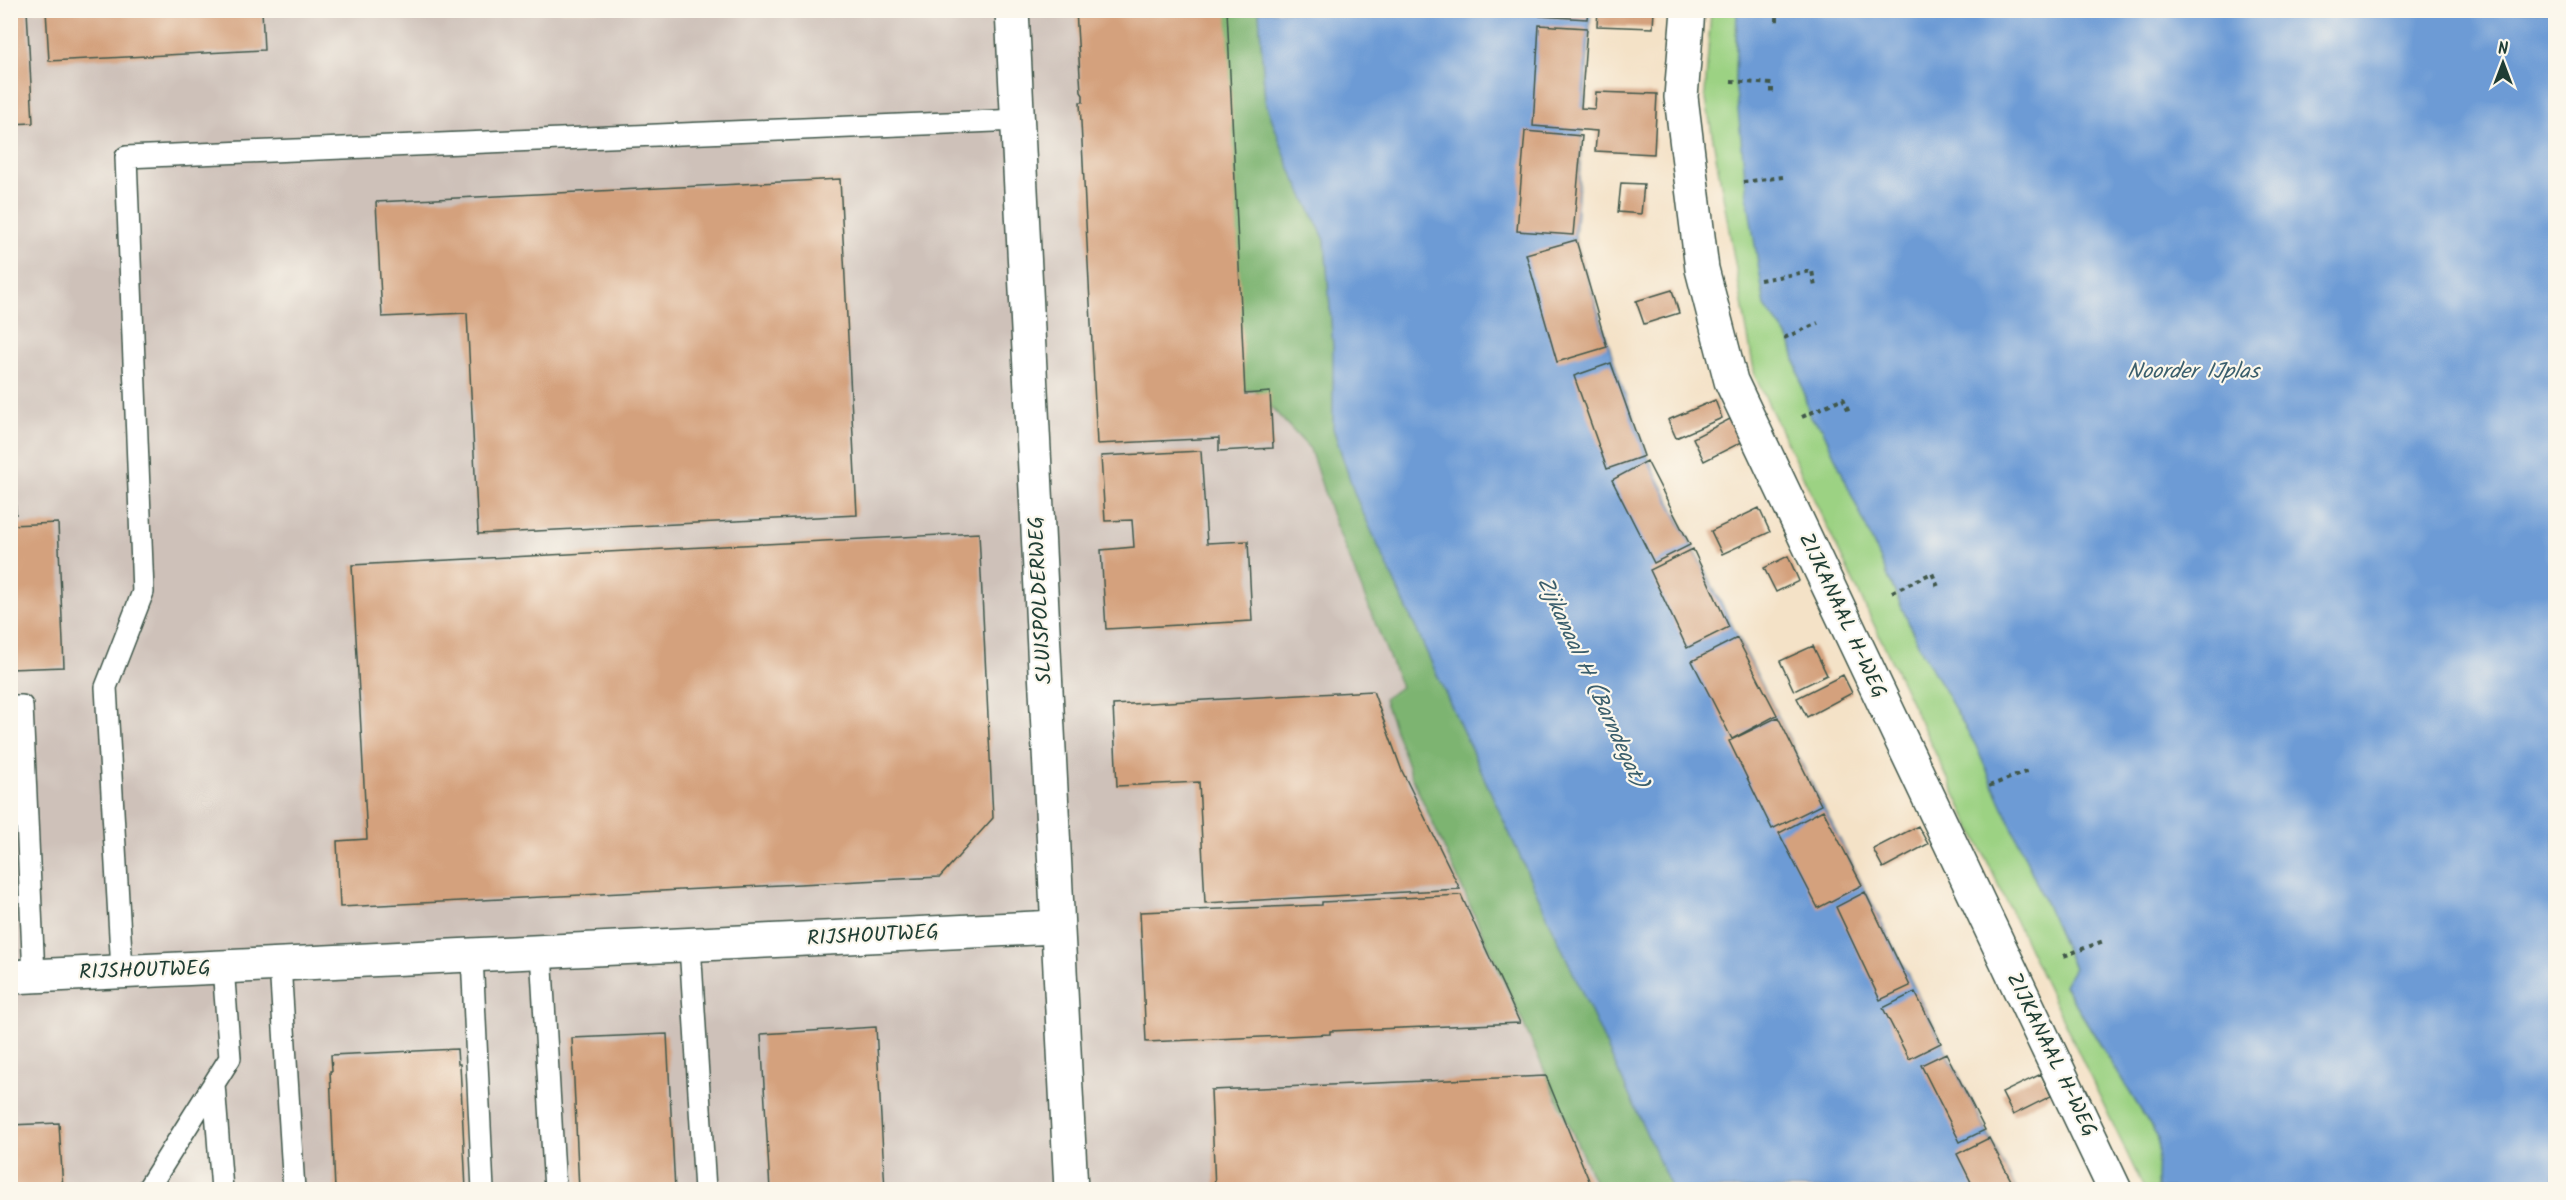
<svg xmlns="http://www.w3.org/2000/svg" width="2566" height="1200" font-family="Kalam,sans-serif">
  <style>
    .industrial { fill: #cec1b9 }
    .green { fill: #9cd283; stroke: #5e885c; stroke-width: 1.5 }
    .forest { fill: #7db471; stroke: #4e7852; stroke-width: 1.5 }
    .water { fill: #6d9bd5; stroke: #466c84; stroke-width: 1.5 }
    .building { fill: #d4a17d }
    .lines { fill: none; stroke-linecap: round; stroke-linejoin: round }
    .lane-casing { stroke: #3f564a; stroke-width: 24 }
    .street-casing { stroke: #3f564a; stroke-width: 36 }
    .path { stroke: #3f564a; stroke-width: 4; stroke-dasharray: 4.5 4.5; stroke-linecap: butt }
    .lane { stroke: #fff; stroke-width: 21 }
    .street { stroke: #fff; stroke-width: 33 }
    .labels { text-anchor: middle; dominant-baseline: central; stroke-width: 4.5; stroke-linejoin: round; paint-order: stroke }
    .street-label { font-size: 21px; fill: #1f3d34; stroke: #fbf7ec }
    .water-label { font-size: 22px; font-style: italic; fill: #3a5e6c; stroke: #fbf7ec }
  </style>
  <rect width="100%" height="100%" fill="#fbf7ec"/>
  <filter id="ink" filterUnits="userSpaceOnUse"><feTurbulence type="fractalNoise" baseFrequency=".0167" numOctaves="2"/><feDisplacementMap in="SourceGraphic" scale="12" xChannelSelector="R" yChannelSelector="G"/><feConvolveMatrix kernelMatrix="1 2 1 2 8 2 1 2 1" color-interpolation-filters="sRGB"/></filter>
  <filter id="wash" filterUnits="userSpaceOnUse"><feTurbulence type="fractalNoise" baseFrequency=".008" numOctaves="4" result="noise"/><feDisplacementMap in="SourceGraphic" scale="24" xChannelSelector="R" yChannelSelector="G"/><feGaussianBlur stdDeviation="1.35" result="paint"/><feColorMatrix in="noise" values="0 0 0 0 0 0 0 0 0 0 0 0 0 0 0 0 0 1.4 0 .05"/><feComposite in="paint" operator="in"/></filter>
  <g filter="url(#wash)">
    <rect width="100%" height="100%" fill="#f4e2c7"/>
    <path class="industrial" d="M10 11H1454L1883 1189H11Z"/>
    <path class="green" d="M1711 11H1737L1735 81 1765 306 1790 340 1810 417 1822 428 1919 646 1976 746 2074 968 2064 986 2158 1138 2157 1189H2144L1755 376 1705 94Z"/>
    <path class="forest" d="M1223 11H1259L1265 100 1290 169 1325 240 1333 347V428L1355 495 1672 1189H1598L1412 777 1384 699 1401 687 1331 513 1310 449 1256 391 1234 389Z"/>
    <path class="water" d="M1259 11H1591L1575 238 1621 383 1650 462 2016 1189H1672L1355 495 1333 428V347L1325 240 1290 169 1265 100Z
      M1737 11H2555V1189H2157L2158 1138 2064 985 2074 968 1976 746 1919 646 1822 428 1810 417 1790 340 1765 306 1747 196 1735 81Z"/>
    <g id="blocks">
      <path class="building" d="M10 10H27L33 123 10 124Z
        M46 10H262L264 50 49 61Z
        M1076 10H1227L1245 394 1270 392 1273 448 1219 451V438L1097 444 1080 102H1083V95L1081 92Z
        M1540 10H1588L1587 19 1540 16Z
        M1598 10H1654L1653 28 1597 26Z
        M1539 25 1587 28 1581 108 1595 109 1596 92 1657 94 1654 154 1595 151 1597 131 1533 126Z
        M1525 131 1582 136 1573 235 1517 231Z
        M840 179 857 515 478 534 467 313 382 317 376 202Z
        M1621 183 1644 184 1641 214 1618 212Z
        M1576 240 1607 347 1557 362 1526 254Z
        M1672 290 1679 313 1644 324 1636 301Z
        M1611 363 1644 456 1607 469 1574 376Z
        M1715 400 1722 418 1676 438 1668 420Z
        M1730 419 1742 442 1704 461 1693 438Z
        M10 448H12L16 514 10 515Z
        M1201 451 1207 543 1248 541 1252 621 1106 629 1101 550 1134 547 1132 520 1105 521 1101 456Z
        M1647 461 1690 545 1654 563 1612 480Z
        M1759 508 1770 532 1722 554 1711 531Z
        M58 523 64 667 10 669V525Z
        M979 533 993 818 940 877 340 907 337 841 367 839 352 565Z
        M1693 549 1729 627 1687 648 1650 570Z
        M1788 556 1799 581 1776 592 1764 568Z
        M1737 638 1777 715 1732 739 1692 661Z
        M1813 646 1827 675 1794 691 1780 661Z
        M1843 675 1852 693 1807 717 1797 698Z
        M1373 691 1402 771 1460 889 1205 903 1199 782 1117 786 1113 705Z
        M1778 717 1821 805 1772 829 1729 741Z
        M1823 810 1862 885 1818 908 1779 833Z
        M1918 826 1928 844 1883 868 1873 849Z
        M1865 892 1910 986 1880 1000 1836 907Z
        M1461 895 1520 1023 1330 1031V1034L1146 1042 1140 912 1322 905V902Z
        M1915 992 1941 1043 1909 1059 1883 1008Z
        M876 1027 885 1190H770L761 1034Z
        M667 1034 675 1190H579L572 1038Z
        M457 1049 458 1064H460L466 1190H335L330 1071H332L331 1055Z
        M1946 1053 1985 1130 1960 1142 1921 1065Z
        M2041 1074 2051 1096 2013 1115 2002 1093Z
        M1546 1076 1593 1190H1215L1211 1090Z
        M59 1123 63 1190H10V1125Z
        M1989 1138 2016 1190H1975L1957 1154Z"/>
    </g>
  </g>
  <g filter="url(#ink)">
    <use href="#blocks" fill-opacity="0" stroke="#3f564a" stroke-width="1.5"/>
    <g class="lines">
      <g class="lane-casing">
        <path id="lane" d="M10 706H22L34 976
          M690 945 705 1190
          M541 952 555 1190
          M472 956 483 1190
          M280 964 294 1190
          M122 971 106 687 143 592 126 157 1019 120
          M214 1084 222 1190
          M147 1190 230 1058 223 967"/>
      </g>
      <g class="street-casing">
        <path id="street" d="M1012 10 1071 1190
          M1688 10 1681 97 1702 269 1731 381 2115 1190
          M10 977 1056 927"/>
      </g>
      <path class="path" d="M1774 10 1777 11V23
        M1731 81 1772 84V96
        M1743 182 1783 177
        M1760 280 1812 271 1815 287
        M1784 338 1818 323
        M1802 417 1843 398 1850 414
        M1892 592 1932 573 1939 589
        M1989 786 2031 770
        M2064 956 2106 940"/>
      <use href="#lane" class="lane"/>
      <use href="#street" class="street"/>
    </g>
  </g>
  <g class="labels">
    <g class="street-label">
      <text transform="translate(1041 600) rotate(-93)">SLUISPOLDERWEG</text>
      <text transform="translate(1842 616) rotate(65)">ZIJKANAAL H-WEG</text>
      <text transform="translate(873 936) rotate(-3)">RIJSHOUTWEG</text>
      <text transform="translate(145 971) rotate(-2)">RIJSHOUTWEG</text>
      <text transform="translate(2051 1055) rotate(64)">ZIJKANAAL H-WEG</text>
    </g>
    <g class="water-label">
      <text x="2193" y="372">Noorder IJplas</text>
      <text transform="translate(1591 683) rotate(65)">Zijkanaal H (Barndegat)</text>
    </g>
  </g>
  <rect width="2566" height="1200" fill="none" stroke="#fbf7ec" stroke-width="36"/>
  <g transform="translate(2503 63)" stroke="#fbf7ec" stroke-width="4.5" paint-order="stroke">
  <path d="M0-4.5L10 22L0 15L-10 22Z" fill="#1f3d34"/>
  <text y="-9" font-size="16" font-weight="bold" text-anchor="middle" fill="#1f3d34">N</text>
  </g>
</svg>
